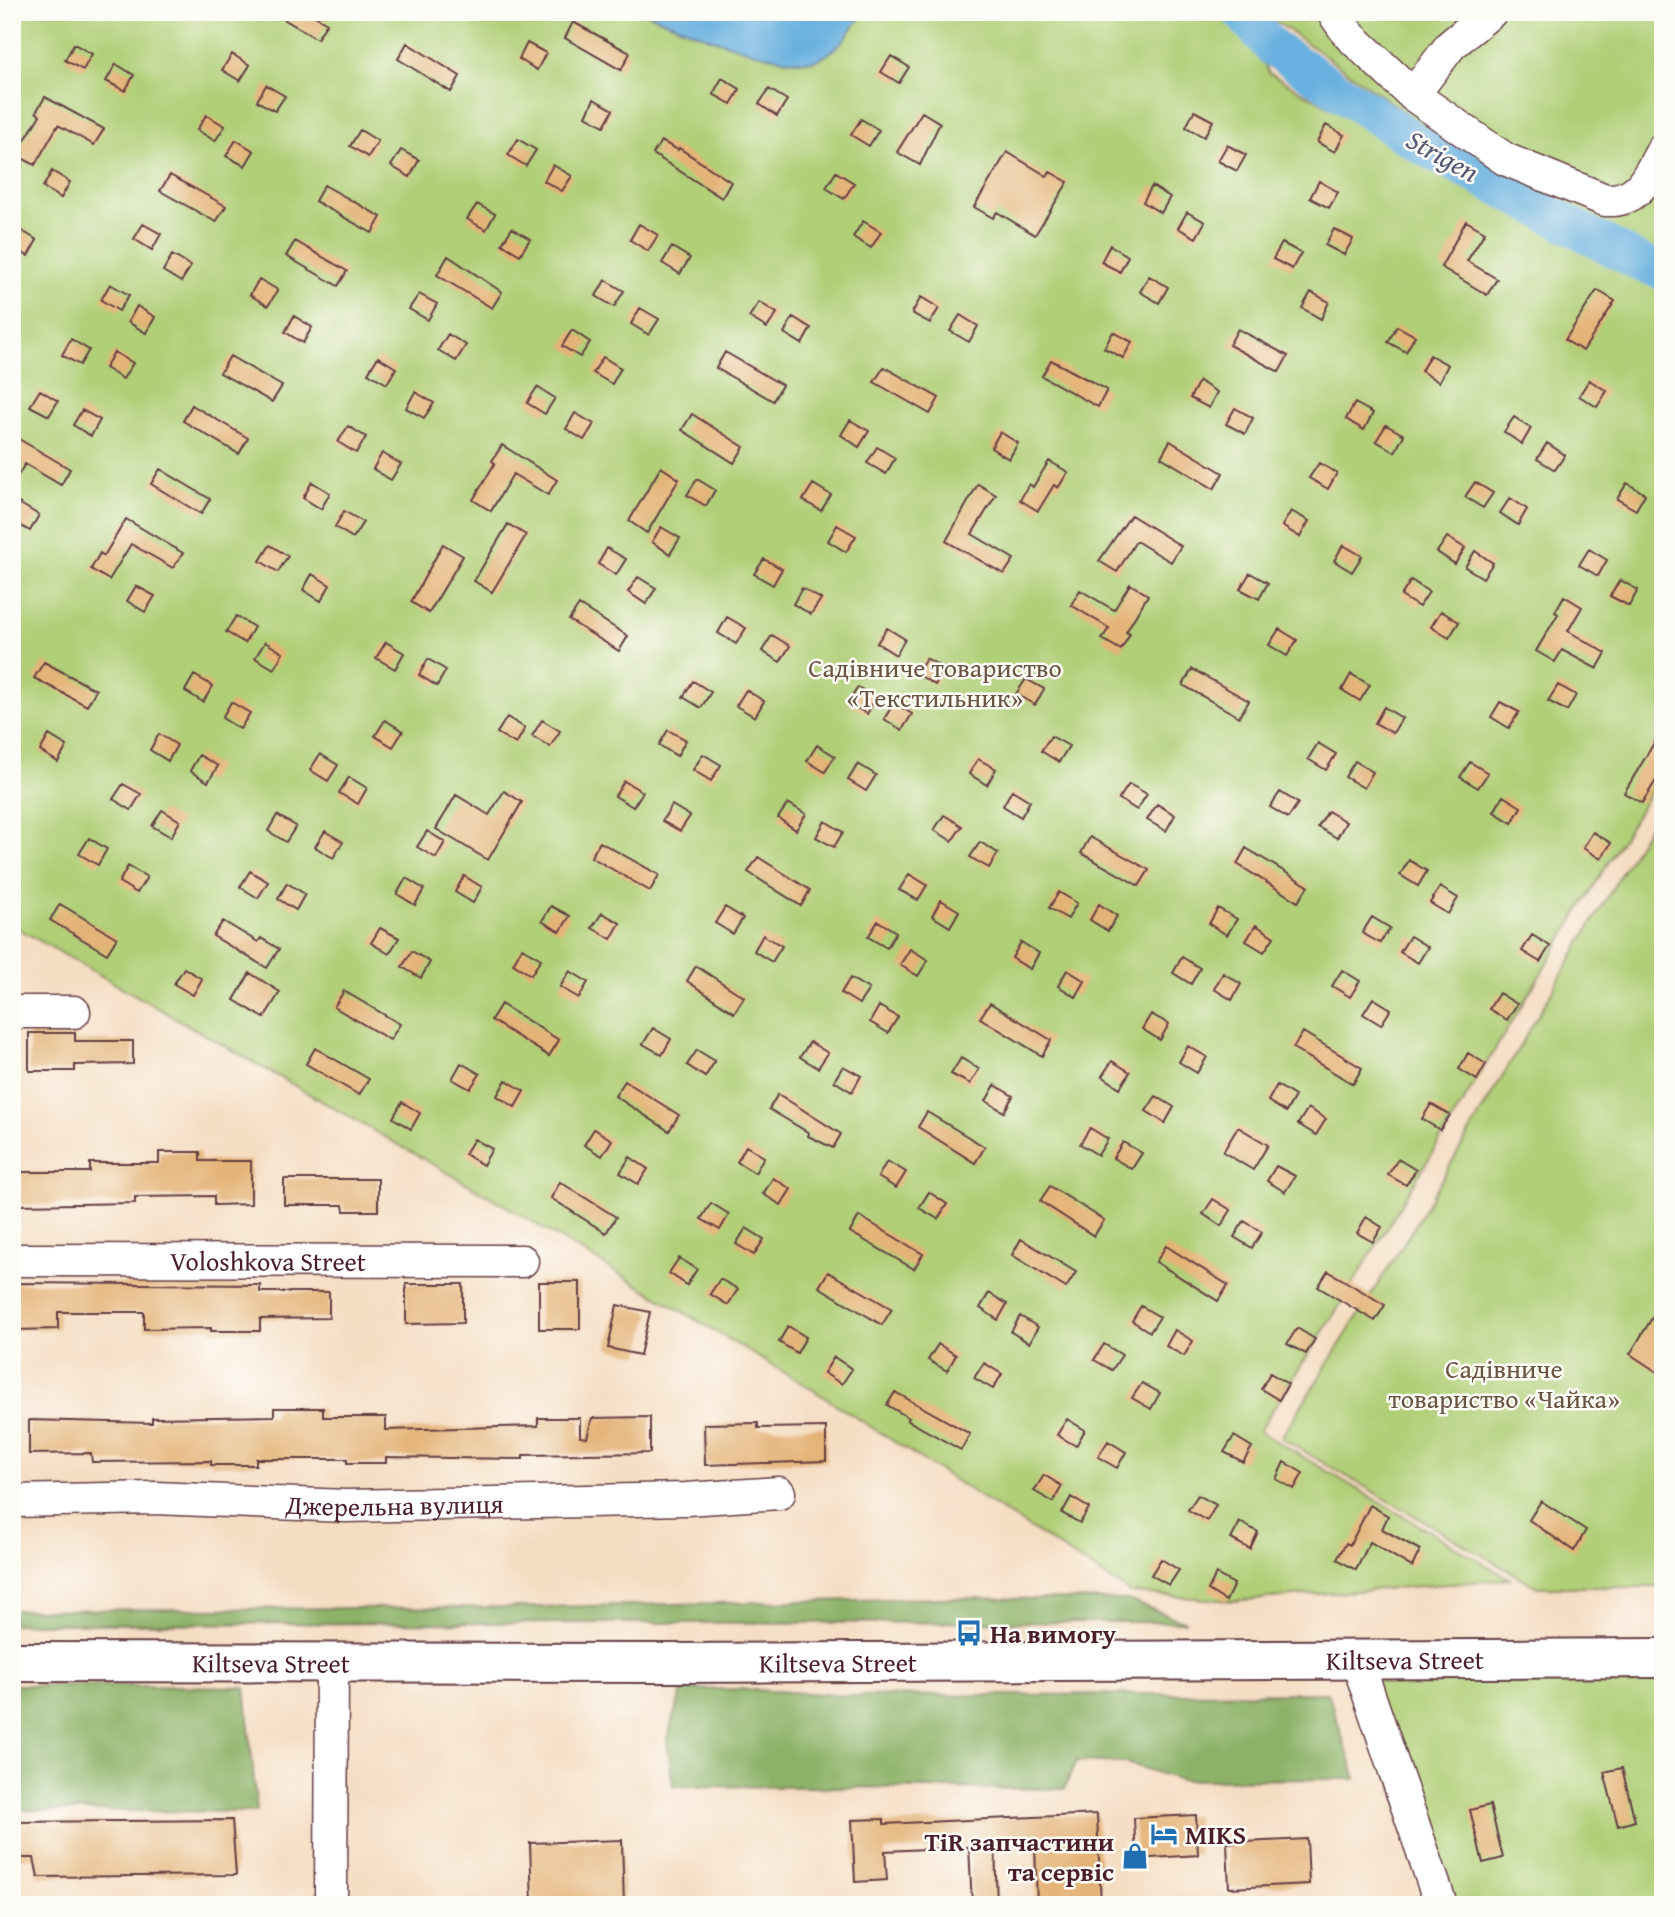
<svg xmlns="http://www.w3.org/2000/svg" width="1675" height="1917" font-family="'Gentium Book Plus',serif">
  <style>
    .green { fill: #b0cf77; stroke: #7d7751; stroke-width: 2 }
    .forest { fill: #8cb268; stroke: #6b684a; stroke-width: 2 }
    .water { fill: #67b0df; stroke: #586885; stroke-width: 2 }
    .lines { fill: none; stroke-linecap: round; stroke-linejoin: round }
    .river { stroke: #67b0df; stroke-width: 38 }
    .building { fill: #e4b377 }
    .minor-casing { stroke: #643c42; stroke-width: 35 }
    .major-casing { stroke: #643c42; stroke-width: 42 }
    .minor { stroke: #fff; stroke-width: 32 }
    .major { stroke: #fff; stroke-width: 38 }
    .labels { text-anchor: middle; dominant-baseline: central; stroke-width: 5; stroke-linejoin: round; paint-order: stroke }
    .park-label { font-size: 26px; fill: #695442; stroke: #fdfcf7 }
    .street-label { font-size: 26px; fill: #4a1f2b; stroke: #fdfcf7 }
    .poi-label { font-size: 26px; font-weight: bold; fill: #4a1f2b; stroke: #fdfcf7; text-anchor: start }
    .water-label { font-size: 28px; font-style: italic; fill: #565973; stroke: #fdfcf7 }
  </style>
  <rect width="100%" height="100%" fill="#fdfcf7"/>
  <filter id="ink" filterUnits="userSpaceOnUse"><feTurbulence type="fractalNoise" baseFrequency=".0143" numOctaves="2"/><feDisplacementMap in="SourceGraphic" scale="14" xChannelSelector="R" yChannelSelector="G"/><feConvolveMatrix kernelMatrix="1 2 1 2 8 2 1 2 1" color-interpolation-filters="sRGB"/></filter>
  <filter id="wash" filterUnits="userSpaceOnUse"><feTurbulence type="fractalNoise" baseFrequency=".00686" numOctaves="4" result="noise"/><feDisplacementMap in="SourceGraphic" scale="28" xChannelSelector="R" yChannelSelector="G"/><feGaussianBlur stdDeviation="1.57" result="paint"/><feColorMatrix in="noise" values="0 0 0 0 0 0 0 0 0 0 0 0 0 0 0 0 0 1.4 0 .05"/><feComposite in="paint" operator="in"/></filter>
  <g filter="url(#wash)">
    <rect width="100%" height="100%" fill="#f5ddc2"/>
    <path class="green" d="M12 12H1236L1269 73 1613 266 1663 288V772L1342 1302 1259 1431 1510 1579 1232 1601 1131 1593 810 1388 501 1203 12 925Z
      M1263 12H1663V252L1639 246 1468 157Z
      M1663 802V1587H1537L1281 1438 1414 1227Z
      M1357 1678 1663 1680V1905H1432Z"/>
    <path class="forest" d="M944 1598 1128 1600 1186 1622 12 1624V1610L541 1607Z
      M12 1685 245 1687 257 1812 12 1810Z
      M737 1689 857 1696 1328 1693 1356 1779 1181 1780 1126 1763 1077 1761 1064 1789 673 1786 667 1739 682 1690Z"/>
    <path class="water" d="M644 12H863C853 29 838 51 819 59 790 72 676 26 644 12Z"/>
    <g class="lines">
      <path class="river" d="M1241 12 1272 47 1419 144 1643 264 1663 271"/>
    </g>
    <g id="blocks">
      <path class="building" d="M272 12H308L327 23 317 39Z
        M573 22 630 53 621 70 565 38Z
        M407 43 460 76 451 92 398 59Z
        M527 43 546 53 537 70 519 59Z
        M74 44 92 54 83 70 65 60Z
        M232 54 250 65 240 81 222 70Z
        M891 56 909 67 899 83 881 72Z
        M116 64 134 75 125 91 106 81Z
        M722 78 740 89 731 104 713 94Z
        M266 85 285 96 275 111 257 101Z
        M769 89 787 100 777 116 759 104Z
        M45 97 104 129 94 145 58 125 35 165 16 155 40 115 36 112Z
        M594 99 613 110 604 126 586 116Z
        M1194 111 1213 121 1204 137 1186 127Z
        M922 112 940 123 920 165 897 152Z
        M206 115 225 126 215 141 197 130Z
        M861 119 879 130 869 146 851 135Z
        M1326 125 1344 135 1335 152 1317 142Z
        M360 130 378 141 368 157 350 146Z
        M518 139 536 150 526 166 508 155Z
        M236 140 254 151 245 166 226 156Z
        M661 141 678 150 679 148 731 182 722 198 653 154Z
        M1227 145 1246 155 1237 171 1218 161Z
        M401 150 419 160 410 177 391 166Z
        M1007 152 1047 176 1050 172 1068 182 1035 235 997 212 993 218 974 207Z
        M553 165 572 176 562 191 544 181Z
        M52 171 70 182 61 198 43 187Z
        M836 172 854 183 844 199 826 188Z
        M170 175 226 206 216 222 160 191Z
        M1319 181 1338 192 1329 208 1310 198Z
        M324 185 381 217 372 233 315 201Z
        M1152 186 1170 197 1161 213 1143 202Z
        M477 204 495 214 486 230 467 219Z
        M1187 212 1205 222 1196 238 1178 228Z
        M863 221 881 232 871 248 853 237Z
        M1466 221 1485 232 1467 261 1497 279 1487 295 1441 267Z
        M143 224 161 234 152 250 134 239Z
        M639 224 658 235 648 251 630 240Z
        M512 228 530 239 520 255 502 244Z
        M19 229 37 240 28 256 12 247Z
        M1334 229 1353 239 1344 255 1325 245Z
        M295 241 347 271 338 286 286 256Z
        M1282 243 1301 253 1292 269 1273 259Z
        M1110 245 1128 256 1120 272 1101 262Z
        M672 247 690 258 680 274 662 263Z
        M172 255 191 266 181 282 163 271Z
        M448 256 502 292 492 308 437 275Z
        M1149 276 1168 287 1159 303 1140 292Z
        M259 279 278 290 268 306 250 295Z
        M605 280 624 291 614 307 596 296Z
        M110 284 129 295 119 311 101 300Z
        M1597 290 1615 301 1583 351 1565 340Z
        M1311 292 1329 302 1321 319 1302 308Z
        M419 294 437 304 428 320 409 309Z
        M921 297 939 308 930 323 912 313Z
        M759 302 777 313 767 328 749 317Z
        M137 306 155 317 146 333 128 322Z
        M640 308 659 319 649 335 631 324Z
        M960 315 978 326 969 342 950 331Z
        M294 316 312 327 303 343 285 332Z
        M793 317 811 328 802 344 784 333Z
        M1397 326 1415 336 1406 352 1388 342Z
        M1238 329 1288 356 1279 372 1229 345Z
        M572 330 590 342 580 357 562 346Z
        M1113 332 1132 342 1123 358 1104 348Z
        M448 334 466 345 456 361 438 350Z
        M71 339 89 350 80 365 62 355Z
        M114 352 133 363 123 379 105 368Z
        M725 352 782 385 773 401 716 368Z
        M1430 355 1448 365 1439 382 1421 371Z
        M230 356 282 386 272 402 220 373Z
        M378 357 396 368 387 384 368 373Z
        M603 357 621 368 612 384 593 373Z
        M1051 360 1107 390 1098 407 1042 376Z
        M884 367 939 398 930 414 874 382Z
        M1589 380 1607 391 1597 407 1579 396Z
        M1199 381 1217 392 1209 408 1190 398Z
        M537 387 555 398 545 414 527 403Z
        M40 390 58 401 49 416 30 406Z
        M415 392 434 403 424 418 406 408Z
        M1355 403 1373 413 1364 430 1346 419Z
        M192 405 248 438 239 454 183 421Z
        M1235 408 1253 418 1245 434 1226 424Z
        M82 410 100 420 91 436 73 425Z
        M575 413 594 424 584 440 566 429Z
        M692 414 744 447 734 463 682 430Z
        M1514 417 1531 428 1522 444 1504 432Z
        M850 420 869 431 859 447 841 435Z
        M1386 425 1404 435 1395 452 1376 441Z
        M348 426 366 437 356 453 338 442Z
        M1000 432 1018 443 1009 459 991 448Z
        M12 435 70 469 61 485 25 464 12 485Z
        M1170 441 1223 473 1214 489 1161 457Z
        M1547 443 1565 455 1555 470 1537 459Z
        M502 445 557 480 548 495 513 474 491 511 473 500 495 463 492 461Z
        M877 447 895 458 886 474 867 463Z
        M382 453 401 464 391 480 373 469Z
        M1049 461 1068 472 1058 488 1054 485 1038 511 1020 500 1029 484 1033 487Z
        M1319 463 1337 473 1328 489 1309 478Z
        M661 467 679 479 647 533 629 521Z
        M160 469 210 499 201 514 151 484Z
        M697 479 715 490 706 506 687 495Z
        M312 482 330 493 321 509 303 498Z
        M1475 482 1493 493 1483 508 1465 497Z
        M1627 483 1645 494 1636 510 1617 499Z
        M813 484 831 495 821 511 803 500Z
        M978 484 996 495 972 534 1014 559 1004 574 946 541Z
        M1510 498 1527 509 1518 525 1500 513Z
        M12 499 39 515 30 531 12 521Z
        M344 511 363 522 353 538 335 527Z
        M1291 511 1309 521 1300 537 1282 526Z
        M1131 515 1181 546 1171 562 1136 541 1117 572 1099 561Z
        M126 519 183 553 173 568 131 544 109 580 91 569 100 553 104 556Z
        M508 524 526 535 492 592 474 581Z
        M837 525 856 536 846 552 828 541Z
        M661 527 680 538 670 554 652 542Z
        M1447 537 1465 548 1455 564 1437 552Z
        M443 544 463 556 429 613 411 602Z
        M270 545 288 556 278 572 260 561Z
        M1343 545 1362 556 1352 572 1334 561Z
        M607 548 626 559 616 575 598 564Z
        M1589 549 1607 560 1598 576 1579 565Z
        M1475 551 1493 563 1483 578 1465 567Z
        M764 559 782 569 773 585 754 574Z
        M1250 573 1268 583 1259 599 1240 589Z
        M312 574 330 585 321 601 303 590Z
        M638 577 656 588 646 604 628 592Z
        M1411 580 1429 592 1419 607 1401 596Z
        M1620 580 1638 590 1629 606 1610 596Z
        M1130 584 1148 595 1126 632 1130 634 1121 650 1102 639 1109 628 1071 605 1080 590 1114 610Z
        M136 586 155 596 145 612 127 601Z
        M802 588 821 599 811 614 793 604Z
        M1564 596 1582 607 1568 631 1606 653 1597 669 1562 650 1555 662 1536 651 1558 614 1555 612Z
        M579 605 628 636 619 651 569 620Z
        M1441 611 1459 622 1449 638 1431 627Z
        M236 616 254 627 245 643 226 632Z
        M727 617 746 628 736 644 718 633Z
        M887 628 905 639 896 655 877 643Z
        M1279 629 1297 640 1287 656 1269 645Z
        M772 635 790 646 780 662 762 651Z
        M265 642 283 653 274 669 255 658Z
        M386 642 404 653 395 669 376 658Z
        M926 658 945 669 935 685 917 674Z
        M428 659 446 670 437 686 419 675Z
        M44 662 96 690 87 706 34 678Z
        M1192 669 1249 701 1239 717 1183 685Z
        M1351 674 1370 685 1360 701 1342 690Z
        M194 675 213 686 203 702 185 691Z
        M1026 679 1044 689 1035 705 1016 694Z
        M693 681 711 692 701 708 683 697Z
        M1558 685 1576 695 1567 711 1548 701Z
        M858 687 876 698 867 714 848 703Z
        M746 690 764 701 755 717 736 706Z
        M231 702 250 713 240 729 222 718Z
        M1500 702 1519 712 1509 728 1491 717Z
        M894 703 912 714 902 730 884 719Z
        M1384 707 1402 718 1393 733 1375 723Z
        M507 717 525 728 516 744 497 733Z
        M385 720 403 731 393 747 375 736Z
        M542 720 560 731 550 747 532 736Z
        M1663 728V769L1642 803 1624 793Z
        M668 730 686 740 677 756 659 745Z
        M159 734 177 745 168 761 150 750Z
        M49 735 67 746 58 762 40 751Z
        M1051 736 1069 746 1059 762 1041 751Z
        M1318 743 1336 754 1326 770 1308 759Z
        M817 745 835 756 825 772 807 761Z
        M320 754 338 765 328 781 310 770Z
        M703 754 721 765 711 781 693 770Z
        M199 755 218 766 208 782 190 771Z
        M978 759 996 769 987 785 969 774Z
        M1355 761 1373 772 1364 788 1345 777Z
        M1470 762 1488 773 1478 788 1460 777Z
        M858 764 876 775 866 791 848 780Z
        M349 777 367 788 358 804 339 793Z
        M624 781 643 792 633 807 615 796Z
        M123 784 141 794 131 810 113 799Z
        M1129 784 1147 794 1137 810 1119 799Z
        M1012 790 1030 801 1021 817 1003 806Z
        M504 791 522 802 488 860 436 829 456 795 489 815Z
        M1280 792 1298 803 1288 818 1270 807Z
        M1503 796 1521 807 1512 823 1494 812Z
        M788 803 806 814 796 830 778 818Z
        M1157 804 1175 815 1166 831 1147 820Z
        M672 805 690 816 680 831 662 821Z
        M162 810 180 821 171 837 152 826Z
        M1328 811 1346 822 1337 838 1318 827Z
        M277 815 296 826 286 842 268 831Z
        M944 815 962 826 952 841 934 830Z
        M825 821 843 832 834 847 816 837Z
        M325 831 343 842 333 858 315 847Z
        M427 831 445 842 436 858 417 847Z
        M1593 832 1611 843 1601 859 1583 848Z
        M1090 837 1149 870 1139 886 1081 853Z
        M89 838 107 849 98 865 79 854Z
        M600 842 659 875 650 891 591 857Z
        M980 842 998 853 989 868 970 857Z
        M1246 848 1308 886 1298 902 1237 864Z
        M758 857 810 890 801 906 748 872Z
        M1409 860 1427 871 1418 886 1400 875Z
        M128 866 147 877 137 893 119 882Z
        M250 871 268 882 258 898 240 887Z
        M909 874 927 885 918 900 899 890Z
        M464 876 482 887 473 903 455 892Z
        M406 878 424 889 415 905 397 894Z
        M287 883 305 894 296 910 278 899Z
        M1440 887 1458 898 1448 914 1430 903Z
        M1059 892 1077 903 1068 919 1049 908Z
        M941 900 959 911 950 927 932 916Z
        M60 904 117 938 107 954 50 920Z
        M1099 904 1117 916 1108 931 1090 920Z
        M551 906 570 916 560 932 542 921Z
        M725 907 743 918 733 934 715 923Z
        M1218 908 1237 919 1227 935 1209 924Z
        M602 913 620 923 611 939 592 928Z
        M1372 917 1390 928 1380 943 1362 933Z
        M223 921 258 942 261 938 279 949 267 968 213 936Z
        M878 921 896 932 887 948 868 937Z
        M1256 925 1274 937 1264 952 1246 941Z
        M380 928 399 938 389 954 371 943Z
        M763 935 782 946 772 962 754 951Z
        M1532 935 1550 946 1540 962 1522 951Z
        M1410 936 1428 947 1418 963 1400 952Z
        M1021 942 1039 953 1030 969 1012 958Z
        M522 948 541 959 531 975 513 964Z
        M910 949 928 960 918 976 900 965Z
        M412 951 430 962 421 978 402 967Z
        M1182 957 1200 968 1191 984 1173 973Z
        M696 966 744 997 734 1013 687 981Z
        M184 968 202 979 193 995 174 984Z
        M1067 970 1085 981 1076 997 1058 986Z
        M1342 970 1360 981 1350 997 1332 986Z
        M570 971 588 982 579 998 560 987Z
        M250 973 280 992 264 1018 234 1000Z
        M1223 973 1241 984 1232 1000 1214 989Z
        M850 978 869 989 859 1004 841 993Z
        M344 991 400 1024 390 1040 334 1007Z
        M1499 993 1517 1004 1507 1020 1489 1009Z
        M1373 998 1391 1009 1381 1025 1363 1014Z
        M990 1003 1051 1040 1042 1056 980 1018Z
        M501 1004 559 1040 549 1056 491 1020Z
        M879 1006 898 1017 888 1033 870 1022Z
        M1151 1014 1169 1024 1160 1040 1142 1029Z
        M653 1028 671 1039 662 1055 643 1044Z
        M1303 1032 1362 1068 1353 1084 1293 1048Z
        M29 1033H75V1041H133V1064L75 1065V1071H29Z
        M810 1042 828 1053 818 1068 800 1057Z
        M1188 1046 1207 1057 1197 1073 1179 1062Z
        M315 1048 369 1079 359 1095 306 1064Z
        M697 1050 715 1061 705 1077 687 1065Z
        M1468 1053 1486 1064 1477 1080 1459 1069Z
        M961 1058 979 1069 970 1084 951 1074Z
        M1112 1061 1130 1072 1120 1088 1102 1076Z
        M461 1063 480 1074 470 1089 452 1079Z
        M843 1066 861 1076 852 1092 834 1081Z
        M506 1080 524 1091 515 1107 497 1096Z
        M625 1081 679 1115 669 1131 615 1096Z
        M995 1085 1013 1096 1004 1112 986 1101Z
        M1277 1085 1295 1096 1286 1112 1268 1101Z
        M778 1094 841 1134 833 1148 808 1136 809 1133 769 1109Z
        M1156 1096 1174 1107 1165 1123 1146 1111Z
        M402 1102 420 1113 411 1129 393 1118Z
        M1431 1104 1450 1115 1440 1130 1422 1119Z
        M1308 1108 1326 1119 1316 1135 1298 1124Z
        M927 1112 985 1147 975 1163 918 1127Z
        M1238 1127 1268 1145 1253 1170 1223 1152Z
        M1090 1128 1108 1139 1098 1155 1080 1144Z
        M594 1129 612 1140 602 1156 584 1145Z
        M474 1139 492 1149 483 1165 465 1154Z
        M1123 1142 1142 1153 1132 1169 1113 1158Z
        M746 1146 764 1157 755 1173 737 1162Z
        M159 1152H200V1161H251V1204L214 1205V1196L135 1197V1203L20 1205V1172H90V1163H159Z
        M630 1157 648 1169 638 1184 620 1173Z
        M1398 1159 1416 1170 1406 1185 1388 1175Z
        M887 1161 906 1172 896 1188 878 1177Z
        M1276 1166 1295 1176 1285 1192 1267 1181Z
        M773 1178 791 1189 781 1205 763 1194Z
        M284 1179H378V1211H344L343 1205H284Z
        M560 1182 616 1217 606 1233 551 1198Z
        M1050 1186 1104 1220 1094 1236 1040 1201Z
        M929 1192 947 1204 938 1219 919 1208Z
        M1213 1199 1231 1210 1221 1226 1203 1214Z
        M711 1203 729 1214 720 1230 701 1219Z
        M859 1216 923 1254 914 1269 850 1232Z
        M1366 1217 1382 1227 1373 1242 1357 1233Z
        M1244 1221 1262 1232 1252 1248 1234 1237Z
        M746 1228 764 1239 754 1255 736 1244Z
        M1021 1239 1076 1272 1066 1288 1012 1255Z
        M1166 1246 1228 1285 1218 1301 1156 1262Z
        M679 1258 697 1269 687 1285 669 1273Z
        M1328 1271 1385 1305 1375 1321 1318 1287Z
        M828 1272 892 1309 882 1325 819 1287Z
        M720 1279 738 1289 728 1305 710 1294Z
        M539 1282H580V1329H539Z
        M15 1283 260 1285V1292H329V1318L260 1319V1331H211V1328L144 1329V1312H58V1329L15 1330Z
        M406 1284H463V1323L406 1324Z
        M989 1293 1007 1304 998 1320 980 1308Z
        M1663 1300V1376L1630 1354Z
        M617 1305 650 1312 640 1355 608 1348Z
        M1141 1306 1160 1317 1150 1332 1132 1321Z
        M1020 1316 1038 1327 1029 1343 1011 1332Z
        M788 1326 806 1337 797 1353 779 1342Z
        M1297 1328 1315 1339 1306 1354 1287 1344Z
        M1175 1330 1193 1341 1184 1356 1166 1346Z
        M938 1344 956 1355 947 1371 928 1360Z
        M1104 1344 1122 1355 1112 1370 1094 1360Z
        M834 1357 852 1369 842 1384 824 1373Z
        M984 1363 1002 1374 993 1389 974 1378Z
        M1270 1373 1288 1384 1279 1400 1261 1389Z
        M1142 1383 1160 1393 1151 1409 1132 1398Z
        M895 1392 970 1434 961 1450 907 1420 909 1418 887 1405Z
        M274 1408H323V1417H386V1430L538 1426V1418H580V1437L587 1438 592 1418 650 1417V1453L523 1455V1459L386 1457V1463H347V1459H256V1465H211V1461L92 1462 91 1453 29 1454V1420L152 1423V1418L274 1416Z
        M1067 1419 1085 1430 1076 1446 1057 1435Z
        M758 1423V1428L826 1427V1461L705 1465 704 1424Z
        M1234 1436 1252 1447 1243 1462 1224 1452Z
        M1108 1441 1126 1452 1117 1468 1098 1457Z
        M1284 1462 1303 1473 1294 1489 1276 1479Z
        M1044 1475 1062 1486 1053 1502 1034 1491Z
        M1198 1495 1216 1505 1207 1521 1188 1510Z
        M1071 1497 1089 1508 1080 1523 1062 1513Z
        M1541 1501 1586 1530 1574 1551 1529 1520Z
        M1370 1505 1388 1516 1382 1529 1420 1550 1412 1567 1370 1542 1356 1570 1337 1559 1346 1543 1350 1545Z
        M1240 1522 1258 1532 1250 1549 1231 1539Z
        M1161 1559 1179 1570 1169 1585 1151 1575Z
        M1216 1574 1234 1584 1226 1601 1208 1590Z
        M1622 1768 1635 1821 1618 1826 1604 1772Z
        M1490 1805 1503 1858 1483 1863 1470 1810Z
        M1097 1814 1101 1905H1037L1035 1844 995 1846 997 1905H972L969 1847 885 1851 887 1880 855 1882 852 1820 884 1819V1824Z
        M1196 1815 1198 1855 1136 1859 1134 1818Z
        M232 1820 236 1875 38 1877 34 1858H12V1822Z
        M1307 1839 1309 1884 1229 1888 1227 1843Z
        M622 1840 624 1905H532L530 1843Z"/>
    </g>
  </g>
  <g filter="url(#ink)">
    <use href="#blocks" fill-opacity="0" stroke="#643c42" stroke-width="2"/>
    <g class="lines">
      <g class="minor-casing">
        <g id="minor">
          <path d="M1333 12 1349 35 1413 95 1505 159 1605 200C1640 202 1648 176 1663 149"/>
          <path d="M1413 95 1451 45 1491 12"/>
          <path d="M12 1012H74"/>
          <path id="s1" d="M12 1260 522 1261"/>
          <path id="s2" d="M12 1501 155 1498 345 1506 686 1499 779 1493"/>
          <path d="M1357 1660 1441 1905"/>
          <path d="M331 1905 332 1664"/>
        </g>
      </g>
      <g class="major-casing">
        <g id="major">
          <path id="s3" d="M12 1662 672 1663 1663 1658"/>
        </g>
      </g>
      <use href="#minor" class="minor"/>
      <use href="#major" class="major"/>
    </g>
  </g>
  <defs>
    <g id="bus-bare" transform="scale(2.1)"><path d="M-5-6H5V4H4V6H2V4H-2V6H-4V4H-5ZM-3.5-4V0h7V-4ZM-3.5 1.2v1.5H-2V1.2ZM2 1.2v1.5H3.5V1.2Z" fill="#1f6fb2" stroke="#fdfcf7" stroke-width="2.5" paint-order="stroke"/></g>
    <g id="hotel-bare" transform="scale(2.1)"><path d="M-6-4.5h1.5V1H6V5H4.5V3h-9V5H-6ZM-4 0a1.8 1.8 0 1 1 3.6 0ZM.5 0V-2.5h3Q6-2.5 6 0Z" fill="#1f6fb2" stroke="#fdfcf7" stroke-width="2.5" paint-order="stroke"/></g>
    <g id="shop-bare" transform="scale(2.1)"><path d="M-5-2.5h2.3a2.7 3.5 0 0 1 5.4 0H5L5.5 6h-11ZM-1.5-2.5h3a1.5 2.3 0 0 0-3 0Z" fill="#1f6fb2" stroke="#fdfcf7" stroke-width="2.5" paint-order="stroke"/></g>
  </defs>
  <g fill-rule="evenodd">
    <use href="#bus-bare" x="969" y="1633"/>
    <use href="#hotel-bare" x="1164" y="1834"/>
    <use href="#shop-bare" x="1135" y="1856"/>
  </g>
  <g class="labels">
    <g class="park-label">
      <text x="935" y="667">Садівниче товариство<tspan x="935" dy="30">«Текстильник»</tspan></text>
      <text x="1504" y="1368">Садівниче<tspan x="1504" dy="30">товариство «Чайка»</tspan></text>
    </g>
    <g class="street-label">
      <text stroke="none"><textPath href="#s1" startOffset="256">Voloshkova Street</textPath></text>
      <text stroke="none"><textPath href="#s2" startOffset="383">Джерельна вулиця</textPath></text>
      <text stroke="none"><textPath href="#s3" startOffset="1393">Kiltseva Street</textPath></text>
      <text stroke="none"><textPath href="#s3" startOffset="826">Kiltseva Street</textPath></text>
      <text stroke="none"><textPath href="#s3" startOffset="259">Kiltseva Street</textPath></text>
    </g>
    <g class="poi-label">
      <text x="990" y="1633">На вимогу</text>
      <text x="1185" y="1834">MIKS</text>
      <text x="1114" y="1841" text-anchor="end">TiR запчастини<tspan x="1114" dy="30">та сервіс</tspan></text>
    </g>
    <g class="water-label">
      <text transform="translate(1443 155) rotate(29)">Strigen</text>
    </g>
  </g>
  <rect width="1675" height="1917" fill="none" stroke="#fdfcf7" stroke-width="42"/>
</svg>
